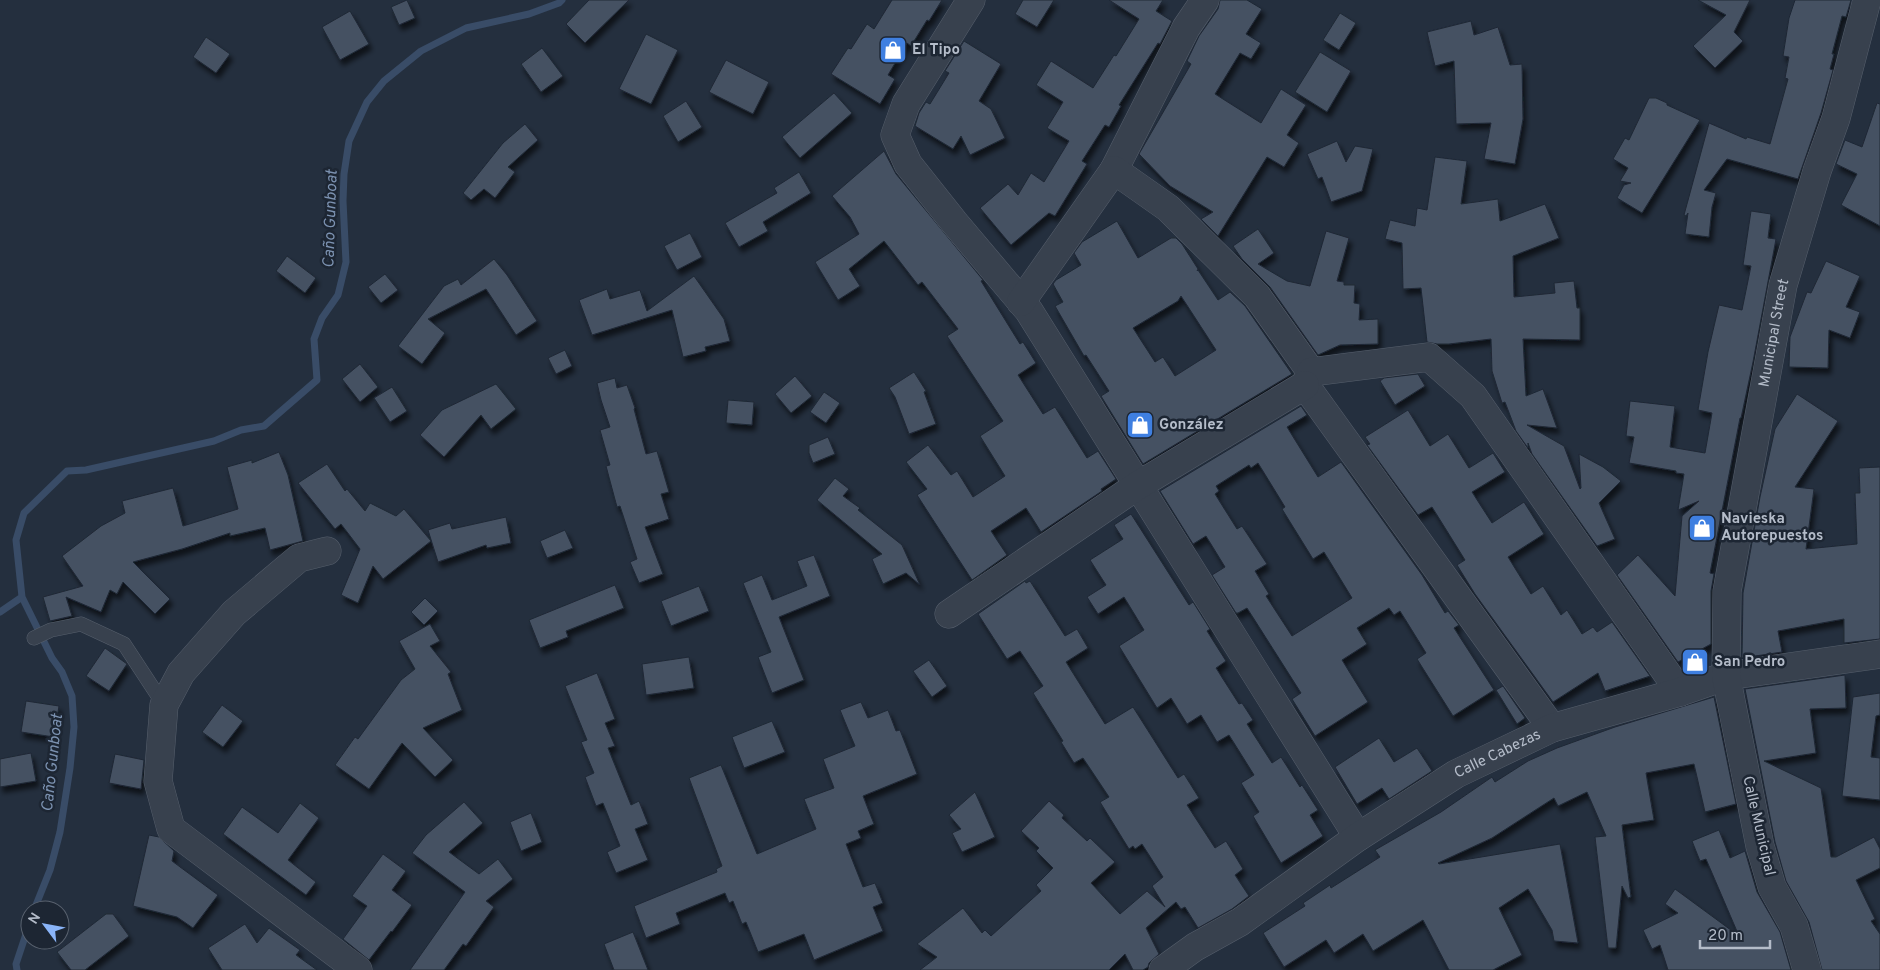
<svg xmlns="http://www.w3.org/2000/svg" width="1880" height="970" font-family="Overpass,sans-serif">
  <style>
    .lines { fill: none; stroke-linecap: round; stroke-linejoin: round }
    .stream { stroke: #394c67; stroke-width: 7 }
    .building { fill: #455162; stroke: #1f2835; fill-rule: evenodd; filter: url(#shadow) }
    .lane-casing { stroke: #565f6c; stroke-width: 15 }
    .street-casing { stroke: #565f6c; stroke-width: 29 }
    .lane { stroke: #38414e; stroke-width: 14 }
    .street { stroke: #38414e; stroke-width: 28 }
    .labels { text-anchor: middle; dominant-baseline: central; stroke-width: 5; stroke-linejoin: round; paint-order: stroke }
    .poi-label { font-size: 15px; font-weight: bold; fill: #b4bcc9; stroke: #1d2633; text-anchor: start }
    .street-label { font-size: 15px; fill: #b4bcc9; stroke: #1d2633 }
    .water-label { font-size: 16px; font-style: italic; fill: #7c92b1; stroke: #1d2633 }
  </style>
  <defs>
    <filter id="shadow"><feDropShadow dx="3" dy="5.5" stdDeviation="2.5" flood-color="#0009"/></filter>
  </defs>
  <rect width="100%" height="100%" fill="#242f3e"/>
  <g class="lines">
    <path class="stream" d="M0 612 22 597
      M34 910 50 870 60 832 70 768 74 727 72 696 62 672 52 658 22 597 16 540 24 513 67 471 86 470 214 441 241 430 264 426 317 380 314 339 322 318 338 295 346 262 343 201 344 174 349 141 367 102 384 81 421 51 466 28 529 14 559 3 562 0
      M17 970 16 964 30 922"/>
  </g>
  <path class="building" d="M407 0 415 18 399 25 391 7Z
    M589 0H629L585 43 566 24Z
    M892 0H942L929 21 927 20 911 46 907 43 888 75 895 79 880 104 831 74 848 48 851 49 867 24 874 29Z
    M1023 0H1054L1037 27 1015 14Z
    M1109 0H1163L1156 11 1172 21 1160 44 1158 43 1119 105 1121 106 1109 127 1105 125 1082 161 1087 164 1055 216 1049 213 1011 245 980 208 1008 184 1018 195 1031 173 1044 182 1069 141 1047 128 1063 102 1036 85 1051 61 1093 88 1114 55 1116 56 1139 19Z
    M1220 0H1247L1262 9 1246 34 1261 43 1251 59 1240 53 1215 94 1261 123 1281 89 1306 105 1287 135 1299 143 1284 167 1267 157 1218 236 1201 219 1213 212 1170 186 1139 154 1191 64 1187 61 1199 36 1218 9Z
    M1698 0H1750L1734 32 1743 41 1715 68 1693 46 1726 15Z
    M1795 0H1851L1846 17 1842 16 1832 54H1834L1830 69 1833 70 1821 113 1798 179 1727 159 1704 190 1716 193 1712 207 1709 237 1685 234 1688 213 1686 216 1684 215 1709 123 1746 139 1747 137 1770 144 1788 79 1785 78 1789 57 1783 56 1789 18Z
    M350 11 369 44 340 60 322 27Z
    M1340 13 1356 23 1339 50 1323 40Z
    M1471 21 1474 35 1498 27 1510 65 1522 64 1523 119 1515 164 1484 159 1491 123 1456 124 1454 61 1435 66 1427 32Z
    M646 34 678 50 651 104 619 89Z
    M206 37 230 54 216 73 193 57Z
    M964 41 1001 64 979 101 991 109 1005 138 970 155 961 136 953 149 915 126 919 113 926 102 930 104 949 73 945 71Z
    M542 48 563 76 541 92 521 64Z
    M1320 52 1351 71 1327 112 1295 92Z
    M726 60 769 82 753 114 709 92Z
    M834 93 852 113 800 158 782 137Z
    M1649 98H1656L1667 103V105L1700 120 1642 213 1617 198 1624 185 1631 183 1620 181 1628 168 1613 159 1625 138 1629 140Z
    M686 101 702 127 678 142 663 116Z
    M1877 103 1880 104V226L1841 205 1857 174 1836 164 1845 140 1862 147Z
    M525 124 538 140 508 167 515 172 495 198 484 189 471 200 463 193 503 143Z
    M1337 141 1346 162 1355 146 1373 149 1362 191 1331 202 1322 177 1318 179 1307 154Z
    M884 151 896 174 983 280 981 281 1020 344 1023 342 1036 363 1018 375 1043 414 1055 407 1087 458 1098 451 1116 479 1101 489 1102 491 1041 532 1026 508 991 531 1007 555 972 580 917 495 927 489 906 462 928 445 951 475 957 471 973 497 1005 476 980 436 1003 421 947 336 958 329 922 282 918 285 884 241 849 269 860 286 838 300 815 262 859 234 850 217 832 196Z
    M1435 157 1467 161 1461 204 1498 199 1500 221 1545 204 1559 238 1513 256 1514 297 1555 293 1554 283 1574 281 1577 308H1580V340L1523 339 1526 396 1543 389 1557 428 1527 425 1564 446 1580 489 1581 488 1579 454 1603 467 1621 481 1599 503 1615 539 1597 546 1532 454 1528 443V448L1516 431 1505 402 1502 403 1492 371 1491 339 1449 344H1437L1427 342 1421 288 1403 289 1402 243 1385 239 1390 220 1415 226 1417 208 1427 210Z
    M799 172 811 193 763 222 768 231 739 247 725 223 777 193 774 188Z
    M1751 211 1771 214 1768 238 1776 239 1753 362 1741 418H1740L1710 573 1714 574 1711 591V644L1678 662 1617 575 1638 555 1675 596 1682 516 1699 501 1678 510 1684 474 1676 473V471L1629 463 1634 437 1626 436 1630 401 1675 406 1670 447 1705 453 1712 413 1698 410 1708 352 1719 305 1742 310 1751 266 1743 265Z
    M1117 221 1138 258 1171 238H1176L1182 244 1198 269 1197 271 1198 270 1218 300 1230 292 1245 306 1292 374 1143 464 1101 396 1109 391 1086 355 1084 356 1055 306 1063 302 1053 284 1056 280 1081 265 1074 253 1082 242ZM1181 296 1216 350 1175 376 1163 357 1155 362 1133 328 1178 301Z
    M1258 229 1274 253 1258 264 1287 281 1310 286 1326 231 1349 238 1337 281 1344 282V285H1355L1354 303 1360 304 1359 320 1378 319V344L1340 345 1318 355 1270 287 1242 259 1233 246Z
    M690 233 702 257 677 270 664 246Z
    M287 256 316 278 305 293 276 271Z
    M494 259 507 275 537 321 516 335 486 289 428 319 445 333 422 364 398 346 444 286 458 279 461 285Z
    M1826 261 1860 276 1846 307 1860 312 1850 338 1829 330 1828 368 1789 367 1790 337 1807 292 1811 293Z
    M385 274 398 290 381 303 368 287Z
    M694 276 724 319 730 341 705 347 706 351 683 357 672 310 592 335 579 300 607 289 610 299 640 290 647 311Z
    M565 350 572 366 556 374 548 358Z
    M360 364 378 387 360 402 342 379Z
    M914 372 926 391 924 392 936 424 909 434 895 397 889 388Z
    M1418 374 1425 386 1395 405 1380 381 1384 378Z
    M795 376 812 396 791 413 775 394Z
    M615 378 617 388 627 385 635 408 634 409 646 454 657 451 669 492 661 494 669 519 645 527 663 574 639 583 630 562 637 559 620 506 617 507 606 466 610 465 600 430 610 427 601 400 597 383Z
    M496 384 516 409 491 429 481 415 444 457 420 435 442 410Z
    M392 387 407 411 390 422 374 398Z
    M824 392 840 403 826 423 810 412Z
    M1797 394 1838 421 1795 487 1814 489 1806 549 1857 544 1855 493H1860L1859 468 1880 467V639L1844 643V619L1778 631 1782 652 1742 658 1743 593 1760 497 1775 429Z
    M728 400 754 402 752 425 726 423Z
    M1301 406 1307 415 1287 427 1318 477 1341 462 1422 575 1445 613 1448 611 1459 625 1454 628 1494 690 1453 716 1417 659 1426 653 1400 611 1394 615 1389 608 1357 628 1367 644 1342 660 1368 702 1315 736 1292 699 1301 693 1247 608 1238 613H1236L1212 575 1225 567 1206 536 1193 544 1160 491ZM1258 463 1285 507 1282 509 1313 559 1324 552 1352 598 1292 636 1266 596 1269 594 1255 571 1267 564 1242 526 1237 529 1215 494 1219 491 1216 486 1249 465 1251 468Z
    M1408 410 1430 446 1448 434 1469 468 1493 453 1505 472 1472 492 1492 523 1524 502 1544 534 1508 557 1531 594 1543 586 1561 615 1567 610 1582 634 1593 627 1597 632 1612 622 1650 676 1605 691 1598 673 1553 702 1475 594 1457 565 1465 560 1432 507 1418 515 1367 445 1370 444 1365 437Z
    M828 437 835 454 813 463 809 453V445Z
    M279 452 288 475 303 541 270 550 265 528 230 536V533L182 549 133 562 170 599 155 614 123 582 117 594 110 590 101 612 66 597 72 616 50 621 43 597 83 586 62 556 101 526 125 513 122 501 173 488 183 526 225 513 238 509 227 467 252 460V463Z
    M327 464 345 491 347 489 365 511 370 503 396 516 404 509 431 541 383 579 373 566 358 603 341 595 360 549 341 524 335 529 298 483Z
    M835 478 849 489 843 496 860 508 858 510 902 545 920 585 906 573 883 584 872 559 882 554 817 500Z
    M1131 514 1189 605 1193 602 1210 629 1207 631 1226 661 1216 668 1239 704 1242 703 1253 720 1247 724 1272 763 1281 757 1300 787 1302 785 1318 810 1310 815 1323 836 1281 863 1253 816 1259 812 1241 783 1254 775 1229 735 1217 742 1201 715 1187 724 1171 698 1157 708 1119 646 1144 630 1124 597 1098 614 1087 597 1106 585 1090 560 1123 539 1114 525Z
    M506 517 511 543 487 548 486 545 438 562 428 530 450 523 452 529Z
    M565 530 573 548 547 558 540 541Z
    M814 555 830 596 779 617 804 680 772 693 758 657 771 652 743 583 762 575 772 600 807 586 797 561Z
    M1025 581 1026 583 1030 581 1065 636 1077 629 1088 648 1066 662 1105 724 1133 707 1178 778 1184 774 1199 798 1187 805 1215 848 1226 841 1243 869 1235 875 1249 896 1232 909 1198 928 1185 907 1181 909 1176 902 1146 928 1159 954 1149 963 1148 967 1143 970H1133L1125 954 1109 970H920L937 957 917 944 963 908 982 933 985 930 991 936 1041 891 1036 885 1053 868 1036 851 1039 848 1021 831 1049 801 1064 815 1062 818 1087 841 1090 838 1115 862 1091 883 1120 914 1147 891 1165 907 1152 886 1163 877 1142 844 1135 849 1133 846 1129 849 1100 802 1109 797 1083 758 1074 763 1061 742 1063 741 1033 693 1043 686 1020 651 1007 659 978 614Z
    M615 585 624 608 566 631 568 637 540 648 529 620Z
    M699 586 709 611 671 626 661 601Z
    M425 598 438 611 424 625 411 612Z
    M430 624 440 641 430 646 451 672 448 674 462 710 423 728 453 760 435 777 402 743 369 789 335 765 355 737 358 739 401 680 415 669 399 641Z
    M105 648 127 664 109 691 86 676Z
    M689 657 694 688 646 695 642 664Z
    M929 660 947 686 932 697 913 671Z
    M597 673 615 719 605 723 615 746 608 748 631 805 639 801 648 824 635 829 648 860 616 873 607 852 620 846 603 803 596 806 585 777 594 773 581 742 587 740 565 686Z
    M1845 675 1846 708 1810 709 1816 753 1764 761 1821 788 1831 857H1836L1874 837 1880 849V868L1856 880 1875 919 1871 921 1880 934V970H1822L1809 922 1786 881 1775 842 1745 689Z
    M1503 686 1525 718 1517 724 1496 690Z
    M1880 693V715L1876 716 1871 757 1880 758V800L1842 796 1853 697Z
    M1714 697 1736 804 1705 812 1694 764 1646 773 1654 820 1622 825 1631 897 1628 898 1622 886 1616 948H1608L1595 837 1606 836 1587 792 1558 806 1554 798 1492 838 1438 863 1439 864 1560 844 1578 943 1554 941 1552 930 1528 889 1499 908 1522 955 1493 970H1449L1423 920 1373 951 1363 934 1334 953 1326 940 1284 967 1263 933 1305 906 1303 903 1330 885 1331 888 1380 857 1375 850 1441 812 1492 777 1495 782 1528 761 1557 748 1615 727Z
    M26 701 59 706 54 737 21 732Z
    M861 702 868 718 888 710 896 731 900 730 917 774 863 796 874 824 858 831 861 838 846 844 863 887 875 883 883 903 873 907 883 931 814 960 804 934 758 952 746 922 742 924 733 901 729 903 725 893 676 913 680 924 646 938 634 906 717 872 716 869 722 866 689 778 721 765 757 854 816 829 804 799 834 788 823 759 855 746 840 710Z
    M222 705 243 721 223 747 202 732Z
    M772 721 785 752 744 768 732 737Z
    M1379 738 1394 762 1417 748 1432 771 1389 799 1382 788 1357 804 1335 767Z
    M31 753 36 781 0 787V759Z
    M115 754 144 760 141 789 109 783Z
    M975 792 995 837 962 852 952 833 961 829 949 815Z
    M464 802 483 823 449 852 479 874 498 859 513 879 486 901 494 907 466 946 463 944 444 970H410L465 892 412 853 426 835Z
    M300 803 319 818 288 860 316 882 306 895 223 834 242 807 278 833Z
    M531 813 542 842 521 851 510 822Z
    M1719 830 1730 858 1745 851 1757 892 1780 932 1791 970H1668L1660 945 1652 949 1643 930 1678 913 1665 904 1675 889 1739 936 1706 859 1700 861 1692 841Z
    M149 835 159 837 174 851 172 861 218 895 193 928 177 917 133 906Z
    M383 854 406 871 392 890 412 905 392 932 391 931 369 960 343 939 367 906 352 896Z
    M106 914H113L129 936 85 970H71L57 952Z
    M245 924 257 943 269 928 300 950 296 955 317 970H222L208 948Z
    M633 932 648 970H614L604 944Z"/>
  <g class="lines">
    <g class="lane-casing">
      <path id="lane" d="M34 638 51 630 81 624 124 644 164 705"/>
    </g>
    <g class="street-casing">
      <g id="street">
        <path d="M971 0 906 104 895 135 908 164 954 222 1029 311 1358 837"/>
        <path d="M1114 170 1186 28 1205 0"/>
        <path d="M1021 302 1114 170 1168 208 1257 296 1311 372 1305 385 1552 728"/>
        <path d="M1311 372 1429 357 1473 396 1680 692"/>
        <path d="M327 551 299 558 234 613 181 673 164 705 158 781 171 829 358 970"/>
        <path d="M949 614 1137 486 1305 385"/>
        <path id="s1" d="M1163 970 1195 947 1240 922 1358 837 1456 774 1552 728 1680 692 1726 676 1880 654"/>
        <path id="s2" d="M1807 970 1794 926 1772 887 1760 846 1726 676 1727 591 1783 285 1817 171 1836 118 1867 0"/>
      </g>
    </g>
    <use href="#lane" class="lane"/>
    <use href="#street" class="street"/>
  </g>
  <defs>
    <g id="shop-square" transform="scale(1.4375)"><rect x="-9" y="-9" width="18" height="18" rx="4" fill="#3f7fe0" stroke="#1d2633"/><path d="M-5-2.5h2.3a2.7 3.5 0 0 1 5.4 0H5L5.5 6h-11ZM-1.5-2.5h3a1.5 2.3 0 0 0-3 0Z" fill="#fff"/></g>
  </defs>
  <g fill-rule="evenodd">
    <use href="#shop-square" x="893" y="50"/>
    <use href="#shop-square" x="1140" y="425"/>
    <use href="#shop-square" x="1702" y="528"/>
    <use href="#shop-square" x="1695" y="662"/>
  </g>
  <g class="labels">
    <g class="poi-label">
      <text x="912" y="50">El Tipo</text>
      <text x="1159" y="425">González</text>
      <text x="1721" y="519">Navieska<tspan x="1721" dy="17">Autorepuestos</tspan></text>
      <text x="1714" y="662">San Pedro</text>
    </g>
    <g class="street-label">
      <text stroke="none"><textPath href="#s2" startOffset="654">Municipal Street</textPath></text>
      <text stroke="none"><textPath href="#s1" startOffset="399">Calle Cabezas</textPath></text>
      <text transform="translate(1758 826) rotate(77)">Calle Municipal</text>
    </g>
    <g class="water-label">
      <text transform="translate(331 219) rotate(-88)">Caño Gunboat</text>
      <text transform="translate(53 763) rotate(-84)">Caño Gunboat</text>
    </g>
  </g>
  <g transform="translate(45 925) rotate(302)"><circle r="24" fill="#1d2633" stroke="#59626f"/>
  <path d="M0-4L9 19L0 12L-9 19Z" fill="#8ab4f8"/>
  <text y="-8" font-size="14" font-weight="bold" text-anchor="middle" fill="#b4bcc9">N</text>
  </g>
  <path d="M1700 940v8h70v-8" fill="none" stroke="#b4bcc9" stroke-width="2.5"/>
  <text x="1708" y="940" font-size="15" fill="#b4bcc9" stroke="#1d2633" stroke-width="4" paint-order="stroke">20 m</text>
</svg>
